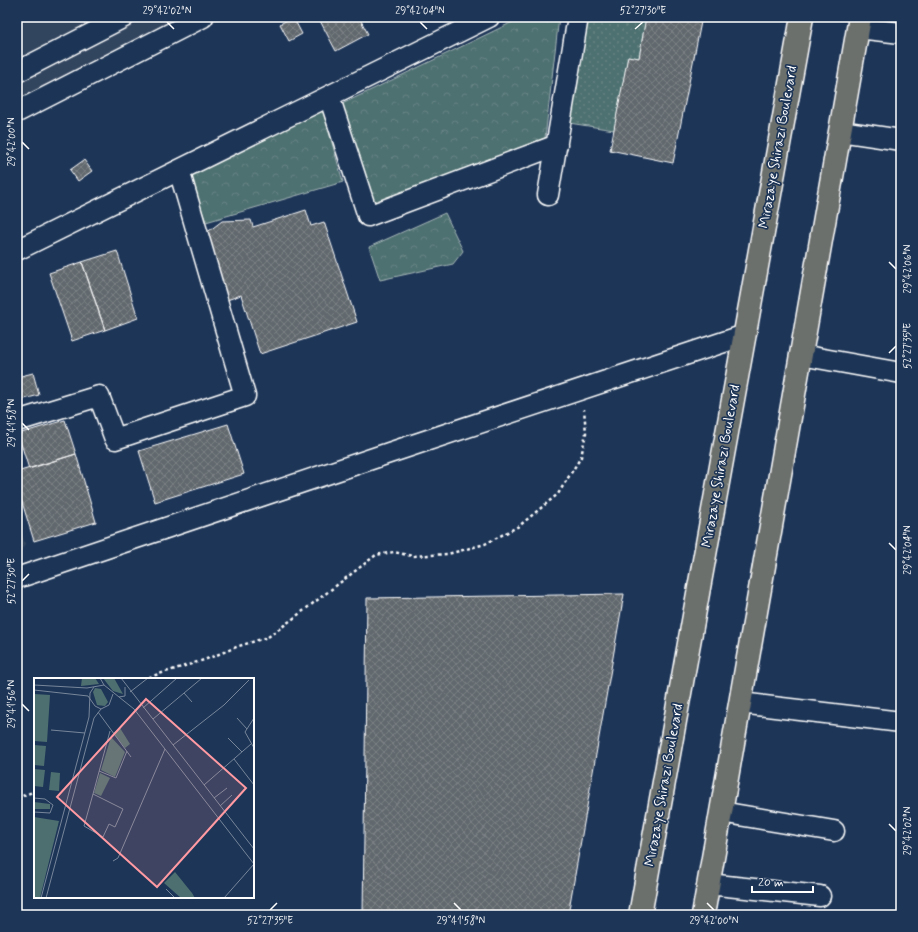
<svg xmlns="http://www.w3.org/2000/svg" width="918" height="932" font-family="Mynerve,sans-serif">
  <style>
    .built { fill: #32455e }
    .grass { fill: url(#grass-dots); stroke: #a6b7b8 }
    .forest { fill: url(#forest-crowns); stroke: #a6b7b8 }
    .building { fill: url(#building-cross-hatch); stroke: #fff }
    .lines { fill: none; stroke-linecap: round; stroke-linejoin: round }
    .minor-casing { stroke: #fff; stroke-width: 23 }
    .major-casing { stroke: #fff; stroke-width: 25 }
    .path { stroke: #fff; stroke-width: 2.5; stroke-dasharray: 3 3; stroke-linecap: butt }
    .minor { stroke: #1d3557; stroke-width: 20 }
    .major { stroke: #6c706d; stroke-width: 22 }
    .ticks { fill: none; stroke: #fff; stroke-width: 1.5 }
    .labels { text-anchor: middle; dominant-baseline: central; stroke-width: 3.5; stroke-linejoin: round; paint-order: stroke }
    .street-label { font-size: 14px; fill: #fff; stroke: #1d3557 }
    .inset-road { fill: none; stroke: #77869a; stroke-width: 1 }
    .view { fill: #ff9aa2; fill-opacity: 0.15; stroke: #ff9aa2; stroke-width: 2 }
    .inset-edge { fill: none; stroke: #fff; stroke-width: 2 }
    .neatline { fill: none; stroke: #fff; stroke-width: 1.5 }
    .ticks-label { font-size: 10px; text-anchor: middle; fill: #fff }
  </style>
  <defs>
    <pattern id="grass-dots" width="8" height="8" patternUnits="userSpaceOnUse"><rect width="8" height="8" fill="#4d6f70"/><path d="M2 2h.1M6 6h.1" fill="none" stroke="#688585" stroke-width="1.8" stroke-linecap="round"/></pattern>
    <pattern id="forest-crowns" width="20" height="18" patternUnits="userSpaceOnUse"><rect width="20" height="18" fill="#4d6f70"/><path d="M2 6a3 3 0 1 1 6 0M12 15a3 3 0 1 1 6 0" fill="none" stroke="#688585"/></pattern>
    <pattern id="building-cross-hatch" width="8" height="8" patternUnits="userSpaceOnUse"><rect width="8" height="8" fill="#62696e"/><path d="M0 0l8 8M0 8l8-8" fill="none" stroke="#7a8084"/></pattern>
  </defs>
  <rect width="100%" height="100%" fill="#1d3557"/>
  <filter id="ink" filterUnits="userSpaceOnUse"><feTurbulence type="fractalNoise" baseFrequency=".025" numOctaves="2"/><feDisplacementMap in="SourceGraphic" scale="8" xChannelSelector="R" yChannelSelector="G"/><feConvolveMatrix kernelMatrix="1 2 1 2 8 2 1 2 1" color-interpolation-filters="sRGB"/></filter>
  <g filter="url(#ink)">
    <path class="built" d="M17 17H224L60 100 17 122Z
      M17 515 25 544 17 560Z"/>
    <path class="grass" d="M586 17H646L639 58 628 56 614 130 569 123Z"/>
    <path class="forest" d="M523 17H559L545 138 373 203 342 104Z
      M323 111 343 182 206 222 189 175Z
      M445 213 463 251 453 264 380 280 369 247Z"/>
    <path class="building" d="M293 17 302 34 289 41 280 24Z
      M318 17H359L368 34 336 51Z
      M646 17H702L673 163 610 150 628 56 639 58Z
      M84 160 92 171 78 181 70 170Z
      M306 210 311 226 324 222 357 322 260 354 241 295 227 300 205 234 222 221 251 220 253 227Z
      M117 251 138 318 105 330 82 262Z
      M82 262 105 330 72 341 49 273Z
      M33 373 39 395 17 401V377Z
      M65 420 76 454 29 469 18 434Z
      M228 424 244 474 155 502 139 451Z
      M76 454 96 522 34 541 17 486V472Z
      M624 594 568 915H363L367 598Z"/>
    <g class="lines">
      <g class="minor-casing">
        <path id="minor" d="M858 28 901 33
          M17 72 124 17
          M329 96 368 216 557 145
          M17 112 203 17
          M840 131 901 140
          M548 195 578 17
          M17 250 489 17
          M801 355 901 373
          M17 421 99 396 115 439 245 396 179 170
          M17 578 389 453 745 335
          M740 703 901 722
          M721 812 834 831
          M708 884 820 896"/>
      </g>
      <g class="major-casing">
        <path id="major" d="M640 915 802 17
          M703 915 860 17"/>
      </g>
      <path class="path" d="M143 679 204 660 239 646 268 637 290 621 376 555 394 552 412 556 448 554 485 544 519 526 558 494 581 457 586 433 584 409
        M17 798 35 791"/>
      <use href="#minor" class="minor"/>
      <use href="#major" class="major"/>
    </g>
  </g>
  <path class="ticks" d="M167 22 174 29M420 22 427 29M635 29 643 22M22 142 29 149M889 262 896 269M889 353 896 346M22 423 29 430M889 543 896 550M22 581 29 574M22 704 29 711M889 824 896 831M454 903 461 910M707 903 714 910M270 910 277 903"/>
  <g class="labels">
    <g class="street-label">
      <text transform="translate(778 147) rotate(-80)">Mirazaye Shirazi Boulevard</text>
      <text transform="translate(721 466) rotate(-80)">Mirazaye Shirazi Boulevard</text>
      <text transform="translate(664 785) rotate(-80)">Mirazaye Shirazi Boulevard</text>
    </g>
  </g>
  <g transform="translate(34 678)">
    <rect width="220" height="220" fill="#1d3557"/>
    <path d="M48 0H61L65 6 47 8ZM69 0H80L89 16 79 13ZM61 10 67 11 74 24 71 28 63 27 59 14ZM86 50 96 66 91 70 79 55ZM0 124 16 126V131H0Z" fill="#4d6f70"/>
    <path d="M0 16 16 17 13 64 0 63ZM77 59 91 74 81 99 67 92ZM0 67 12 68 10 88 0 87ZM0 91 11 92 9 109 0 108ZM66 95 76 100 67 118 60 115ZM0 139 25 143 6 220H0Z" fill="#4d6f70"/>
    <path d="M141 194 158 215 161 220H147L130 205Z" fill="#4d6f70"/>
    <path d="M17 94 26 95 25 113 15 112Z" fill="#4d6f70"/>
    <path class="inset-road" d="M66 0 70 7 100 31 220 186M87 0 220 171M0 7 53 10 70 7M0 12 54 18 61 28 67 31M96 14 114 0M150 15 158 24M85 19 91 18V9M109 30 143 0M64 34 97 79M203 40 213 51M220 40 211 54 220 70M119 41 168 0M17 52 51 55M194 60 208 74M139 67 190 27 215 2M200 81 220 107M65 93 82 100 93 73M170 107 217 66M59 116 89 131 81 149 75 146 69 159 50 148 59 116 76 53M0 120 11 121 19 127 16 135 0 134M180 120 193 110M186 128 198 117M79 183 84 180 131 71M132 211 141 220M7 220 55 39 56 15 60 9M12 220 60 40 67 31 75 27 79 16M190 220 220 186"/>
    <path class="view" d="M112 21 212 110 123 209 23 119Z"/>
    <rect width="220" height="220" class="inset-edge"/>
  </g>
  <rect width="918" height="932" fill="none" stroke="#1d3557" stroke-width="44"/>
  <path d="M752 886v6h61v-6" fill="none" stroke="#ffffff" stroke-width="2"/>
  <text x="758" y="886" font-size="12" fill="#ffffff" stroke="#1d3557" stroke-width="3" paint-order="stroke">20 m</text>
  <rect x="22" y="22" width="874" height="888" class="neatline"/>
  <g class="ticks-label">
    <text x="167" y="14">29°42'02"N</text>
    <text x="420" y="14">29°42'04"N</text>
    <text x="643" y="14">52°27'30"E</text>
    <text transform="translate(11 142) rotate(-90)" y="4">29°42'00"N</text>
    <text transform="translate(907 269) rotate(-90)" y="4">29°42'06"N</text>
    <text transform="translate(907 346) rotate(-90)" y="4">52°27'35"E</text>
    <text transform="translate(11 423) rotate(-90)" y="4">29°41'58"N</text>
    <text transform="translate(907 550) rotate(-90)" y="4">29°42'04"N</text>
    <text transform="translate(11 581) rotate(-90)" y="4">52°27'30"E</text>
    <text transform="translate(11 704) rotate(-90)" y="4">29°41'56"N</text>
    <text transform="translate(907 831) rotate(-90)" y="4">29°42'02"N</text>
    <text x="270" y="924">52°27'35"E</text>
    <text x="461" y="924">29°41'58"N</text>
    <text x="714" y="924">29°42'00"N</text>
  </g>
</svg>
